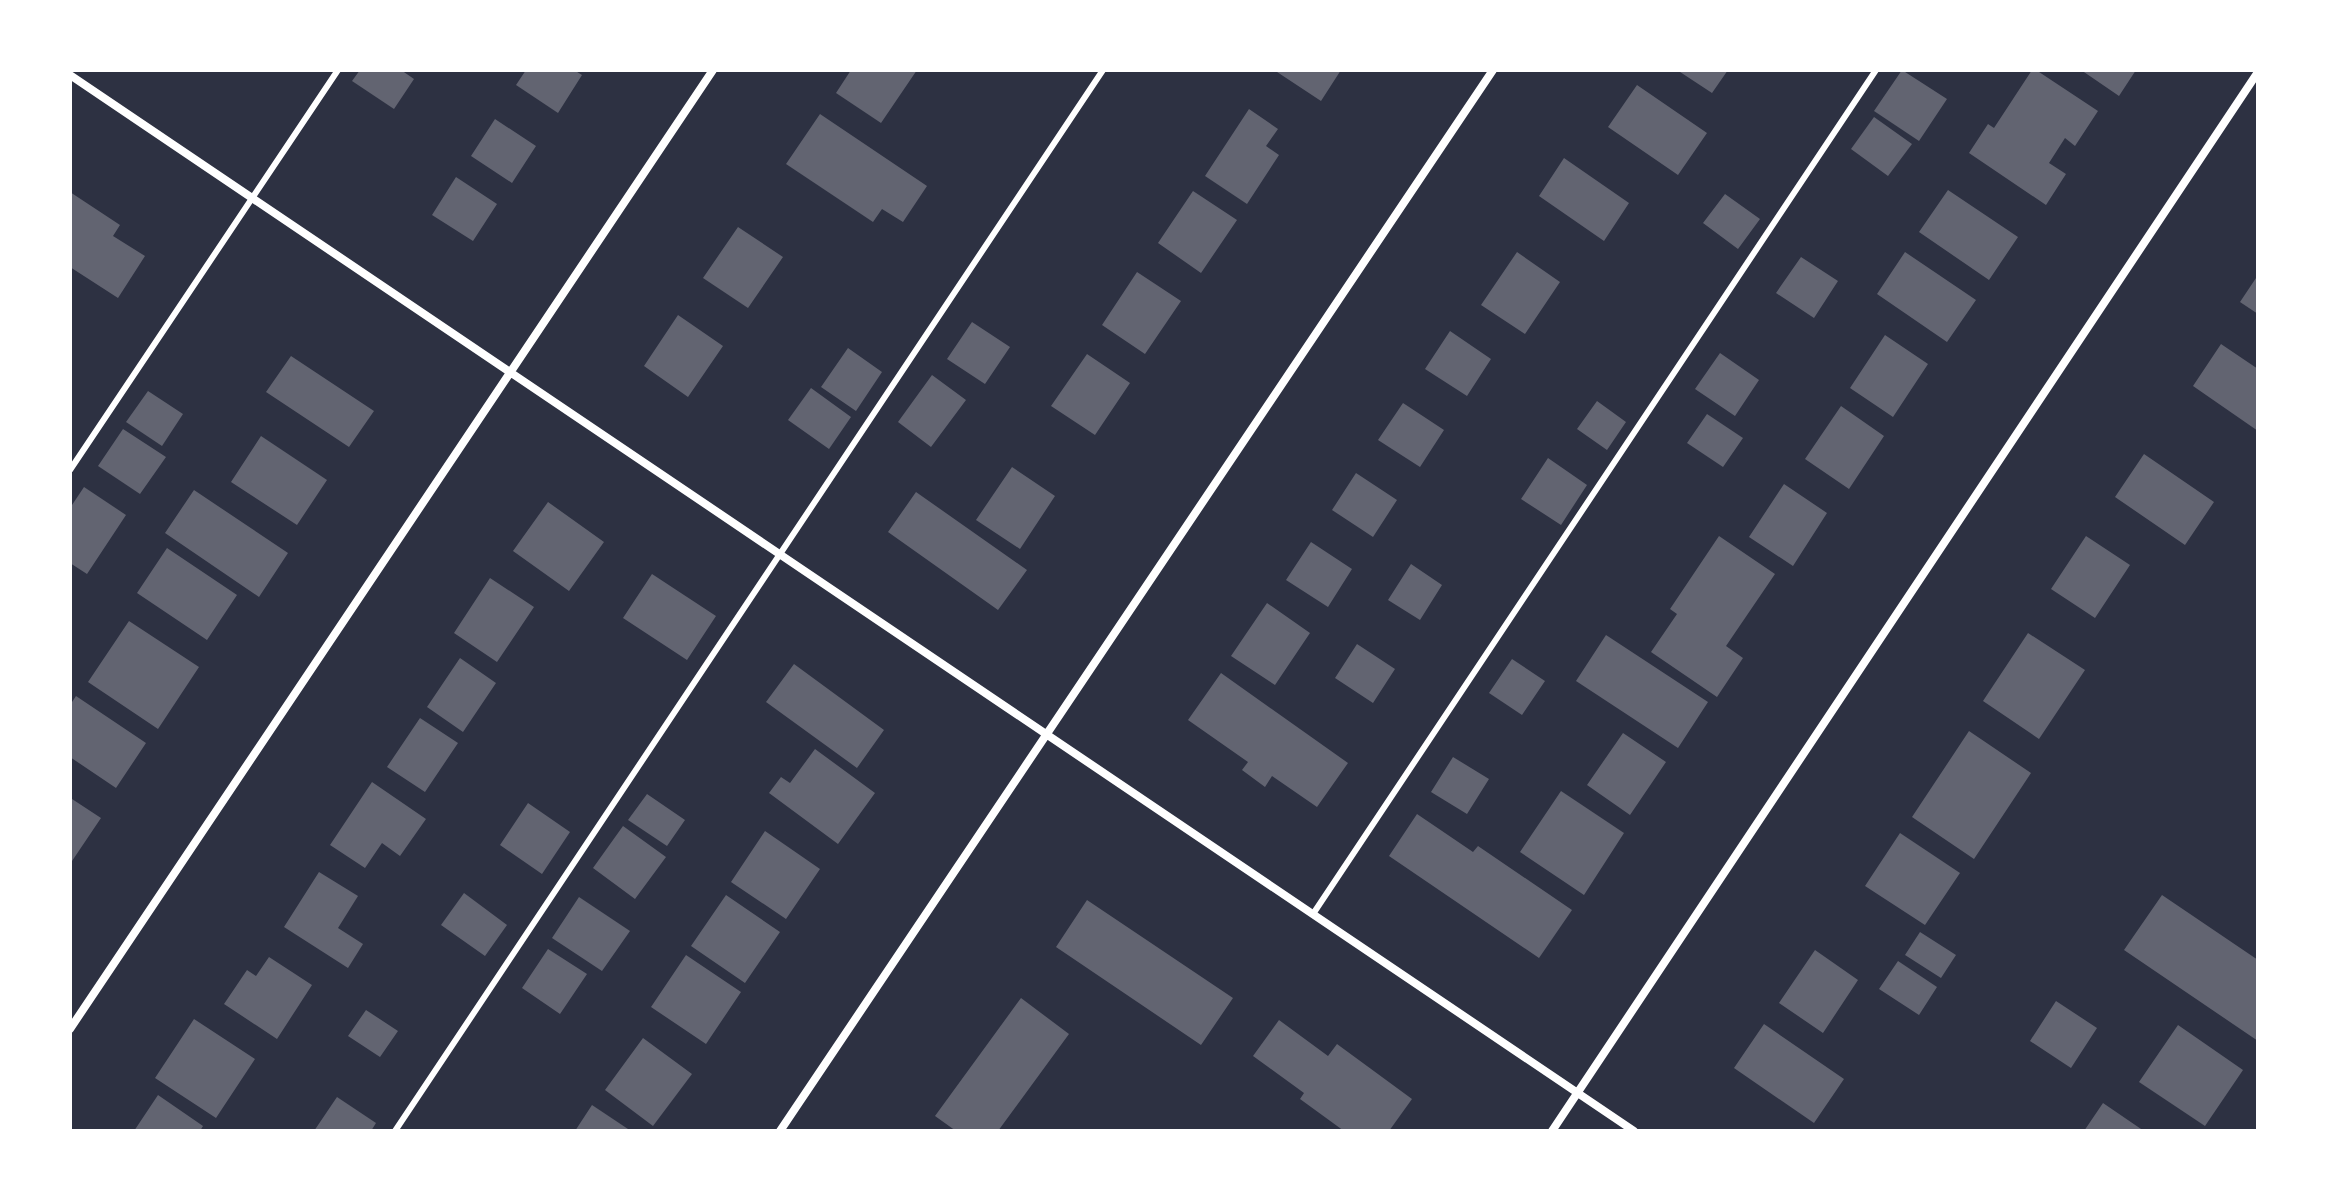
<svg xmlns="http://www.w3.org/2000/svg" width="2328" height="1201" font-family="Raleway,sans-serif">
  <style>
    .building { fill: #626471 }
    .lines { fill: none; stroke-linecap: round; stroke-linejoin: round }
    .service { stroke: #fff; stroke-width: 6 }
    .minor { stroke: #fff; stroke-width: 8 }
  </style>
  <rect width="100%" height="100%" fill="#2d3142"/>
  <path class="building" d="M360 70H401L414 79 394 109 352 81Z
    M526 70H574L582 75 558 113 516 85Z
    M851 70H917L881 123 836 93Z
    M1274 70H1341L1321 101Z
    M1677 70H1728L1712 93Z
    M1902 70 1947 99 1919 141 1874 111Z
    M2032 70H2036L2098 111 2075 146 2065 138 2049 163 2066 174 2046 205 1969 153 1988 124 1994 128Z
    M2081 70H2136L2119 96Z
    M1637 85 1707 133 1678 175 1608 127Z
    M1249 109 1278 129 1266 146 1279 155 1247 204 1205 176Z
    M820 114 927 186 903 222 882 209 873 222 786 164Z
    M1874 117 1912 144 1888 176 1851 149Z
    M495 119 536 146 512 183 471 156Z
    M1564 158 1629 203 1604 241 1539 196Z
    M456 177 497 204 473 241 432 215Z
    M1948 190 2018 237 1989 280 1919 232Z
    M1193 191 1237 220 1201 273 1158 243Z
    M70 192 120 225 113 236 145 256 118 298 70 267Z
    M1725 194 1760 219 1738 249 1703 223Z
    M738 227 783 257 748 308 703 278Z
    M1517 252 1560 282 1525 334 1481 305Z
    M1905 252 1976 300 1947 342 1877 294Z
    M1801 257 1838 281 1814 318 1776 293Z
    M1137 272 1181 301 1145 354 1102 325Z
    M2258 275V314L2240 302Z
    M678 315 723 346 688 397 644 366Z
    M972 322 1010 347 985 384 947 359Z
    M1450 331 1491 359 1467 396 1425 369Z
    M1885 335 1928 364 1893 417 1850 388Z
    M2221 344 2258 369V431L2193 386Z
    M848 348 882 372 856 411 821 387Z
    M1720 353 1759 380 1735 416 1695 389Z
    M1087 354 1130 383 1095 435 1051 406Z
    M291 356 374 411 349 447 266 392Z
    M932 375 966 400 931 447 898 422Z
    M811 388 851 417 829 449 788 420Z
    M148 391 183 414 162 446 126 422Z
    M1597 401 1626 422 1607 450 1577 429Z
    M1403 403 1444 430 1420 467 1378 440Z
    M1841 406 1884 436 1849 489 1805 459Z
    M1707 414 1743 438 1723 467 1687 443Z
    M123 429 166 457 140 494 98 466Z
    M261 436 327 480 297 525 231 482Z
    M2144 454 2214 502 2185 545 2115 497Z
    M1548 458 1587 485 1561 525 1521 499Z
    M1012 467 1055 496 1020 549 976 520Z
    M1356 473 1397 500 1373 537 1332 510Z
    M1784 484 1827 513 1793 566 1749 537Z
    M84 487 126 515 87 574 70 563V508Z
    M194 490 288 553 259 597 165 533Z
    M916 492 1027 570 998 610 888 532Z
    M548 502 604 542 569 591 513 551Z
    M1719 536 1775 574 1726 646 1743 658 1717 697 1651 652 1677 614 1670 609Z
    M2086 536 2130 565 2095 618 2051 589Z
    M1311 542 1352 569 1328 607 1286 580Z
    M167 548 237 595 207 640 137 593Z
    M1411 564 1442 585 1420 620 1388 600Z
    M652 574 716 616 687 660 623 618Z
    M490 578 534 607 497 662 454 633Z
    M1267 603 1310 633 1275 685 1231 656Z
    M129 621 199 667 158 729 88 682Z
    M2028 633 2085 670 2039 739 1983 701Z
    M1606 635 1708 702 1678 748 1576 681Z
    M1357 644 1395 669 1373 703 1335 678Z
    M460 658 496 683 463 732 427 707Z
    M1512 659 1545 681 1522 715 1489 693Z
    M794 664 884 730 857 768 766 702Z
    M1221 673 1348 763 1317 807 1272 776 1265 787 1242 770 1248 762 1188 720Z
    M76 696 146 743 116 788 70 757V705Z
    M420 718 458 743 425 792 387 767Z
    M1969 731 2031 773 1974 859 1912 817Z
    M1623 733 1666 762 1630 815 1587 785Z
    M815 749 875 793 838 844 769 793 781 777 790 783Z
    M1453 757 1489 779 1467 814 1431 792Z
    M372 782 426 819 400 856 382 843 365 868 330 845Z
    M1561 791 1624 833 1584 895 1520 852Z
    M647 794 685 820 667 846 628 820Z
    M72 799 101 818 70 864V801Z
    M528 803 570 832 542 874 500 845Z
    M1417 814 1473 852 1478 846 1572 910 1539 958 1389 856Z
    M623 826 666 857 635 899 593 868Z
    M765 831 820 869 786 919 731 882Z
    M1900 833 1960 873 1925 925 1865 886Z
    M319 872 358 896 338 928 363 944 348 968 284 927Z
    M464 893 507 925 485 956 441 925Z
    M726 895 780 932 745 983 691 946Z
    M2162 895 2258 960V1041L2124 950Z
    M579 897 630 931 602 971 552 938Z
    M1087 900 1233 998 1201 1045 1056 947Z
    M1920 932 1956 955 1941 978 1905 955Z
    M548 949 587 974 560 1014 522 988Z
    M1815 950 1858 980 1823 1033 1779 1003Z
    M686 955 741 992 706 1044 651 1007Z
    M269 957 312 985 277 1039 224 1004 247 970 256 976Z
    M1898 961 1937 987 1919 1015 1879 989Z
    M1021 998 1069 1034 998 1131H956L935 1116Z
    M2056 1001 2097 1028 2071 1068 2030 1041Z
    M366 1010 398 1031 380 1057 348 1036Z
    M194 1019 255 1059 216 1118 155 1078Z
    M1279 1020 1328 1056 1337 1044 1412 1099 1389 1131H1344L1300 1099 1304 1093 1253 1056Z
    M1764 1024 1844 1079 1814 1123 1734 1068Z
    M2178 1025 2243 1070 2205 1126 2139 1082Z
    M643 1038 692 1074 653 1126 605 1090Z
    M158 1095 203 1126 200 1131H134Z
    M337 1097 376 1123 371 1131H314Z
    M2103 1103 2144 1131H2084Z
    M592 1105 631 1131H575Z"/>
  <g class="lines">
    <path class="service" d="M70 470 338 70
      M1313 914 1876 70
      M395 1131 1103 70"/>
    <path class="minor" d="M70 75 1634 1131
      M70 1029 713 70
      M780 1131 1493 70
      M1552 1131 2258 72"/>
  </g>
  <rect width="2328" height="1201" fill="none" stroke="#ffffff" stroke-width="144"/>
</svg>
